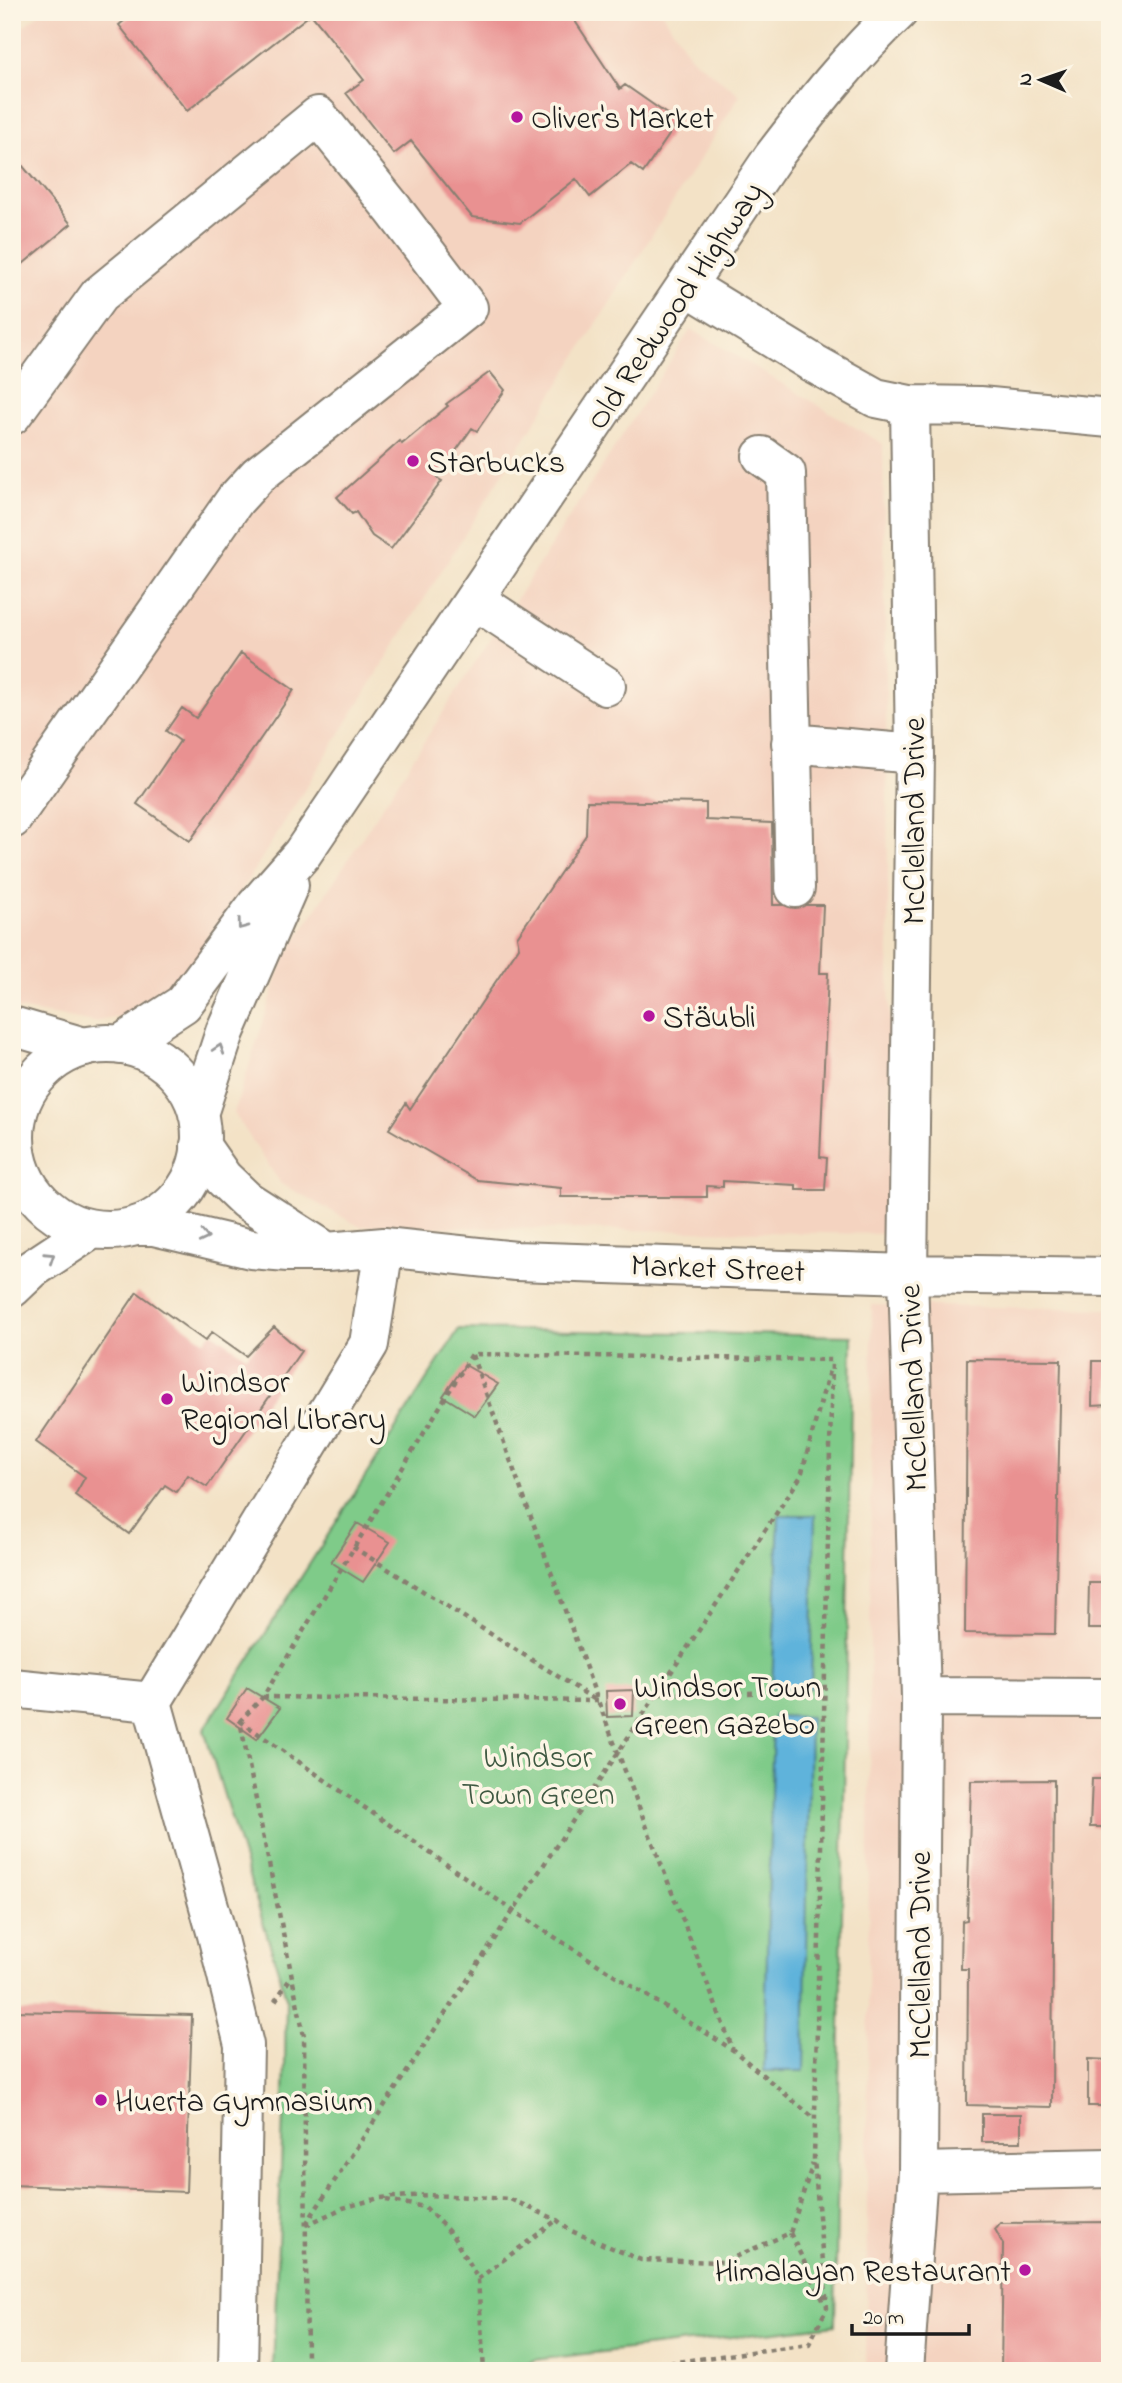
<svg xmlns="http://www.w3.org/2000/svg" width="1122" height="2383" font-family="'Indie Flower',sans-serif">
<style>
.built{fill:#f4d3c0}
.green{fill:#7fcb89;stroke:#4e7452;stroke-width:2}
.water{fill:#5eb3db;stroke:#3d687c;stroke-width:2}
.building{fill:#e99191}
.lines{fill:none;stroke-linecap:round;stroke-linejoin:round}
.minor-casing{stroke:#887f71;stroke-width:42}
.major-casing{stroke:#887f71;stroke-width:42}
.path{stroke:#887f71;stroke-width:4.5;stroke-dasharray:5 5;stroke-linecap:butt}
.minor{stroke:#fff;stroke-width:38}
.major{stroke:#fff;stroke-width:38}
.oneway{stroke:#999}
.poi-dot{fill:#b5179e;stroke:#fcf5e5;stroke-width:2.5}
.labels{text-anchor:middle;stroke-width:7;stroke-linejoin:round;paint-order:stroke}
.poi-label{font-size:32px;fill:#1c1c1c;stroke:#fcf5e5;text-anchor:start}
.street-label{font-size:32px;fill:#1c1c1c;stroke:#fcf5e5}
.park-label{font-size:32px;fill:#3f5942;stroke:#fcf5e5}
</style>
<rect width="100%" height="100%" fill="#fcf5e5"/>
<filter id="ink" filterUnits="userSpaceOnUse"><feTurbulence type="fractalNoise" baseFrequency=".0143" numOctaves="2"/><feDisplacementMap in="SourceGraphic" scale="14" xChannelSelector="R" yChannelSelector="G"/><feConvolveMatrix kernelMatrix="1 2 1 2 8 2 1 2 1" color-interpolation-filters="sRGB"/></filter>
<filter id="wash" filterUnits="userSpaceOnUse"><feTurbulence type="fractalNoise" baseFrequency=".00686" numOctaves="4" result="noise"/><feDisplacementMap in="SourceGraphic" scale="28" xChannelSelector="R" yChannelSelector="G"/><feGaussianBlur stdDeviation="1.57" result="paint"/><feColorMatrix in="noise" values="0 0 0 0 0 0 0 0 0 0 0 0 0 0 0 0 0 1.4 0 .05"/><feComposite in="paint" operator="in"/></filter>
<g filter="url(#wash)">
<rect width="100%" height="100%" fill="#f3e2c6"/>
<path class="built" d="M41,12H662L691,57L740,95L189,974L150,1010L95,1022L12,1008V36Z
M691,329L883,444L892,1234L359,1226L281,1184L234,1113L283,960Z
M872,1305L1110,1309V2371H866Z"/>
<path class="green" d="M459,1329L852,1336L835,2325L534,2360L512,2371H273L285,2066L286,1997L204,1730Z"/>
<path class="water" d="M779,1515H815L811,1688H772Z
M773,1716L810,1717L804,2071H764Z"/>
<g id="blocks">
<path class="building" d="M135,12H569L620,89L625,85L678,122L643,173L631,164L590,197L576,179L520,223L472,217L411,141L394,154L346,93L364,80L311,14L187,111L119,25Z
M12,153L71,224L12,273Z
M490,372L505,390L477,431L472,428L437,478L442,481L391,549L372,536L356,512L352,514L337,497L400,441L402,444L448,406L446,404Z
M241,653L294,690L190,841L137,804L180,741L166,731L182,708L196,718Z
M587,801L706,803V820L772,823L773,905H823L820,973H828L820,1157L827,1158L825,1190H796V1185L723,1181V1187L707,1186V1197H561V1188L477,1180L389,1129L406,1103L410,1109L519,947L517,937L586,835Z
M137,1292L205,1341L212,1332L246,1356L274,1327L301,1351L207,1487L188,1475L176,1492L165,1485L129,1534L75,1495L85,1477L36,1442Z
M967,1359L1061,1360L1055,1634L965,1633Z
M1093,1361H1110V1405L1092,1406Z
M465,1365L498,1384L475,1416L443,1396Z
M357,1523L390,1542L363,1582L331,1562Z
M1089,1583H1110V1629H1088Z
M247,1688L280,1708L257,1739L227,1718Z
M634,1690L633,1716L607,1717L606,1691Z
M1092,1779H1110V1827H1090Z
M1054,1780L1052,2107L967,2105L968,1969H961L962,1921L967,1920L971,1781Z
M12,2011L192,2015L186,2192L12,2185Z
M1088,2059L1110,2060V2106H1088Z
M982,2114H1021V2142H982Z
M1110,2222V2371H1001L1003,2244L995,2229L1000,2223Z"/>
</g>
</g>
<g filter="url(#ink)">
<use href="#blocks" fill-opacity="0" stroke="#887f71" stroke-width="2"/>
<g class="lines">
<defs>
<path id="minor" d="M687,286L813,363L876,398L910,405L980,406L1110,418
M12,415L99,295L318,116L393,209L468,308L258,475L235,500L12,819
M762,456L786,473L795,888
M475,600L606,686
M791,743L915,754
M12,1026L84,1047
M12,1122L15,1127
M200,1145L223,1178L246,1200L327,1252
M137,1226H154L251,1249L288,1252H327L384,1247L516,1261L908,1274L1110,1277
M12,1688L152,1702L369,1344L384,1247
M921,1697L1110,1698
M152,1702L217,1935L244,2045L238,2371
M918,2172L1110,2168
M904,2371L918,2172L921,1697L908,1274L915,754L910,405"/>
<path id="major" d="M15 1137a93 93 0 1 1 186 0a93 93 0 1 1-186 0Z
M120,1045L183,1004L256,906L302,854L773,157C812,106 851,56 898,12
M198,1114L225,1032L289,885
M12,1288L32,1269L91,1230"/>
</defs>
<use href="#minor" class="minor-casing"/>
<use href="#major" class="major-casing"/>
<path class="path" d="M472,1355L598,1701L733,2050
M353,1547L597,1701
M658,1694L824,1692
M263,1697L598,1701
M240,1721L515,1912L733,2050L815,2119
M275,2001L292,1976
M386,2200L425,2207L452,2235L478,2279L484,2371
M306,2224L801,1476L830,1367
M306,2225L343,2208L379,2198L428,2195L510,2199L557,2220L569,2230L641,2260L723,2262L790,2233L813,2163
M790,2233L825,2304
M478,2279L557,2220
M297,2371L307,2362L304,2036L240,1721L263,1697L472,1354L832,1360
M610,2371L809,2344L827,2308L814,2159L832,1360"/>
<use href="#minor" class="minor"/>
<use href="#major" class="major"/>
</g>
<defs><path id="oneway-chevron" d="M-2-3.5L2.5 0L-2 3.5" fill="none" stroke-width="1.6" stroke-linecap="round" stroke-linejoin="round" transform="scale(1.75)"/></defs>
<g class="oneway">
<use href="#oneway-chevron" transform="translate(242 925) rotate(127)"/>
<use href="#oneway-chevron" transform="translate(219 1049) rotate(-72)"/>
<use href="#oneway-chevron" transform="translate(204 1237) rotate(13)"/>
<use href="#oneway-chevron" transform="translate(50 1257) rotate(-33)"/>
</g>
</g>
<g class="poi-dot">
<circle cx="517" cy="117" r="7"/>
<circle cx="413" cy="461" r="7"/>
<circle cx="649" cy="1016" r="7"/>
<circle cx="167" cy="1399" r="7"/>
<circle cx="620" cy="1704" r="7"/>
<circle cx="101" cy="2100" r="7"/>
<circle cx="1025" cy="2270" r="7"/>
</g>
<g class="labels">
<g class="poi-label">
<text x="531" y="128">Oliver's Market</text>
<text x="427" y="472">Starbucks</text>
<text x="663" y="1027">Stäubli</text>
<text x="181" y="1392">Windsor<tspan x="181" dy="37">Regional Library</tspan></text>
<text x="634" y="1697">Windsor Town<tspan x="634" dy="37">Green Gazebo</tspan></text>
<text x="115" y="2111">Huerta Gymnasium</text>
<text x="1011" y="2281" text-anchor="end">Himalayan Restaurant</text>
</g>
<g class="street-label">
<text transform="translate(674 305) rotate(-56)" y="11">Old Redwood Highway</text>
<text transform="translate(913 821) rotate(-90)" y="11">McClelland Drive</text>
<text transform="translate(718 1267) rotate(2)" y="11">Market Street</text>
<text transform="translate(912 1388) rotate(-92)" y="11">McClelland Drive</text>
<text transform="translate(919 1955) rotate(-90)" y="11">McClelland Drive</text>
</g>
<g class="park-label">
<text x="538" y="1767">Windsor<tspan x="538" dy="37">Town Green</tspan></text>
</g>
</g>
<rect width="1122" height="2383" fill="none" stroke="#fcf5e5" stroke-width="42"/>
<g transform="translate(1041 80) rotate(272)" stroke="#fcf5e5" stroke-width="5" paint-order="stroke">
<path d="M0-5L12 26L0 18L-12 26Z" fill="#1c1c1c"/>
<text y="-10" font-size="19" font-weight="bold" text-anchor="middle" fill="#1c1c1c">N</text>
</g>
<path d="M852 2324v10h117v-10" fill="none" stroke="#1c1c1c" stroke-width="3.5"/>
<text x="863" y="2324" font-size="21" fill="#1c1c1c" stroke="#fcf5e5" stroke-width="5" paint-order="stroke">20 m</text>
</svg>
